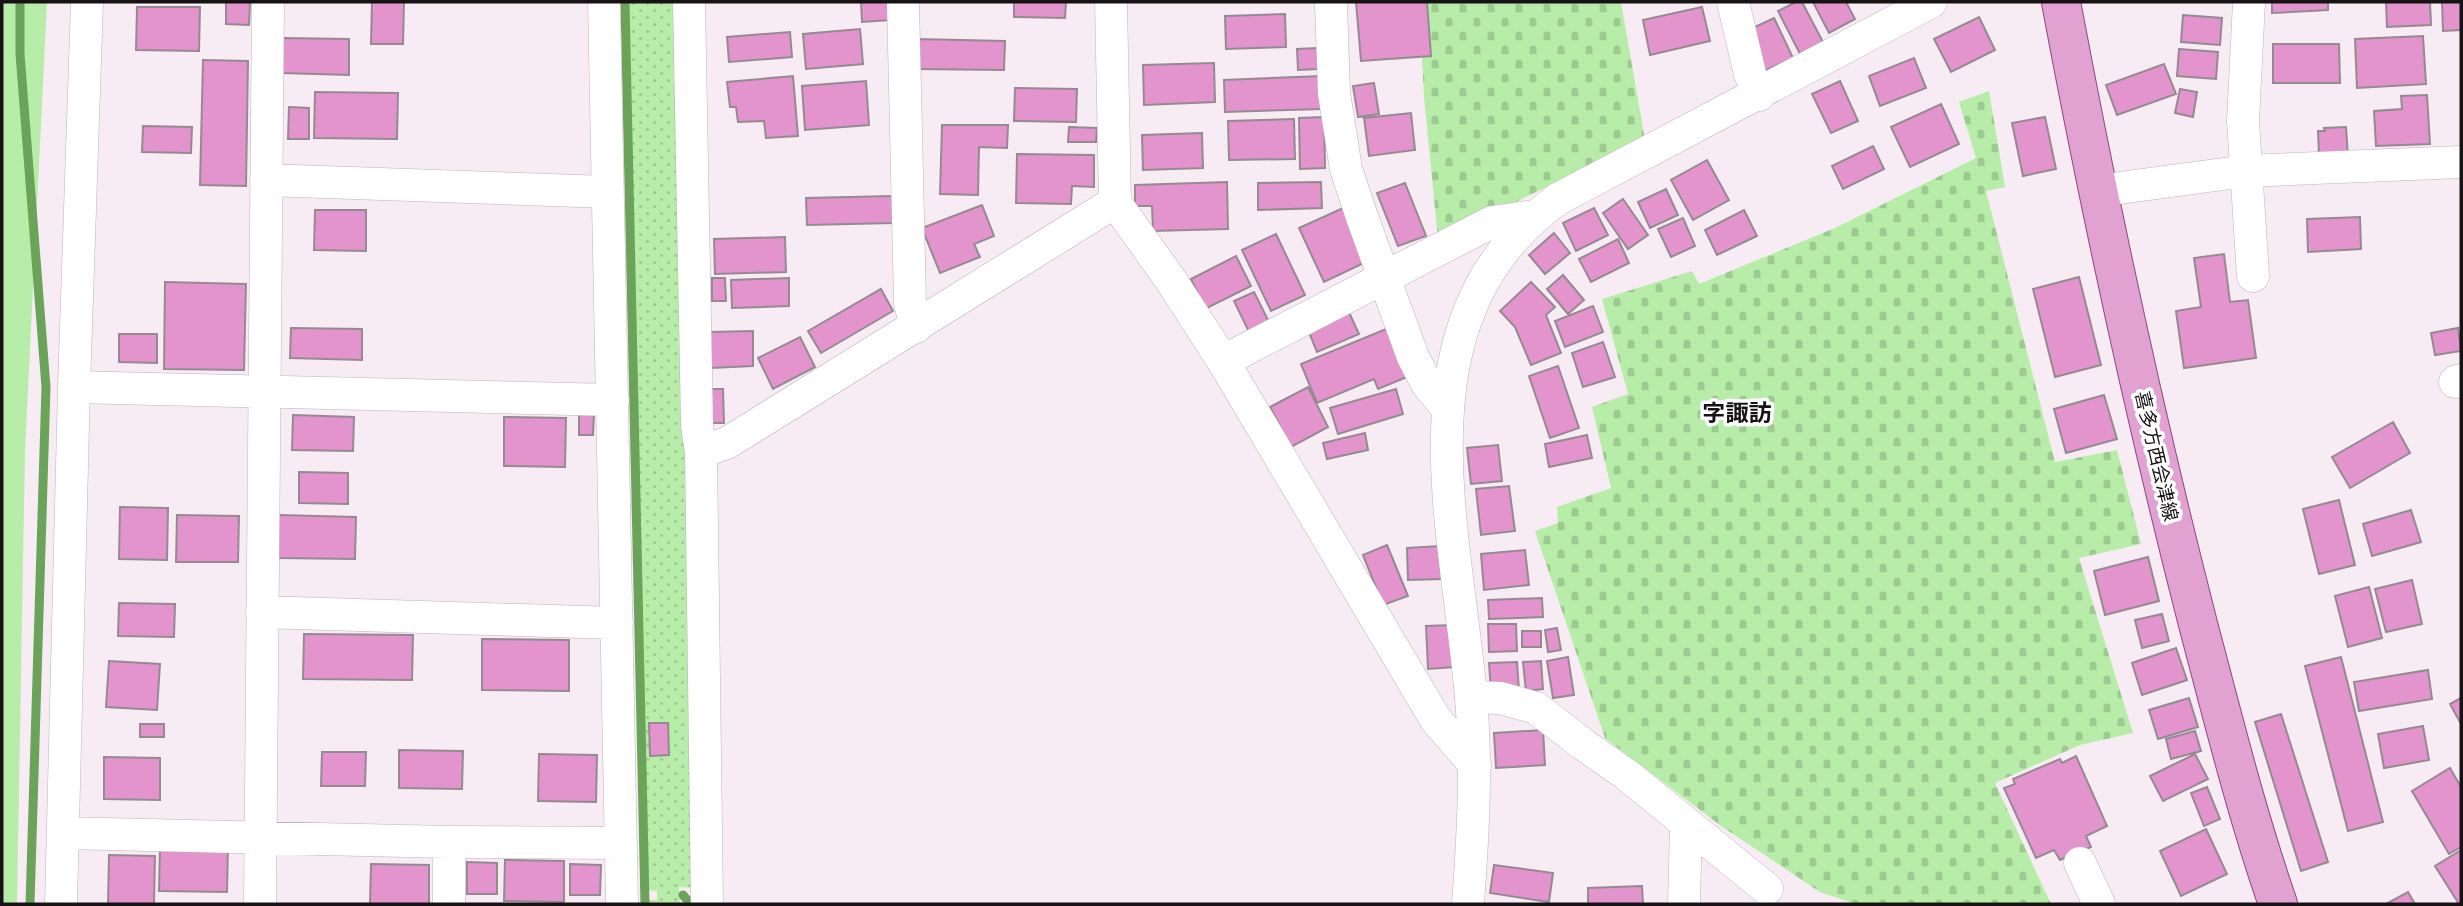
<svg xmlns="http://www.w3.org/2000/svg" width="2463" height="906" font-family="'Space Grotesk','Noto Sans JP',sans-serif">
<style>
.cemetery{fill:url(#cemetery-stones)}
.park{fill:url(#park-dots)}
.garden{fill:#b7eda8}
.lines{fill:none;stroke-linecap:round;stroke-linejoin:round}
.stream{stroke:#6ba35a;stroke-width:9}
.building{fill:#e394cd;stroke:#958a91;stroke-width:2}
.minor-casing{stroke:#bdb2b9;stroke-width:33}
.major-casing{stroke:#8d487c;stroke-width:40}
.minor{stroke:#fff;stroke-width:32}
.major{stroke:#e1a2d1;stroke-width:38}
.labels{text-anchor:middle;stroke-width:7;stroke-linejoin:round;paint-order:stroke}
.street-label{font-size:19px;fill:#171315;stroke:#fefefe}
.quarter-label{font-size:23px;font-weight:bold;fill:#171315;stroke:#fefefe}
</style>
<defs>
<pattern id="cemetery-stones" width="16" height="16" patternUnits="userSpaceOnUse" patternTransform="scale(1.75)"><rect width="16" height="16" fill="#b7eda8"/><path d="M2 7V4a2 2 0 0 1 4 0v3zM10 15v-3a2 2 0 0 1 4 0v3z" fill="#9dca90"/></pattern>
<pattern id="park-dots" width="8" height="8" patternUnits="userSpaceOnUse" patternTransform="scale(1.75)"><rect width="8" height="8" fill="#b7eda8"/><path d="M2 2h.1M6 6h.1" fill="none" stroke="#9dca90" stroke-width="1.8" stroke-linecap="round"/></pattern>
</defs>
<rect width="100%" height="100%" fill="#f8ecf4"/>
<path class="cemetery" d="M1419,2H1621L1645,140L1438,239L1424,97Z
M1989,91L2005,187L1986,191L2055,462L2117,450L2141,544L2079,558L2133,733L2080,745L1995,783L2051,904H1855L1820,892L1721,826L1605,738L1535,531L1558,523L1557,507L1611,488L1592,407L1628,394L1602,299L1692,271L1699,284L1835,228L1976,158L1959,102Z"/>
<path class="park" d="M628,2H676L688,453L694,888L679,887L680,904H648V900H657V891L648,890Z"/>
<path class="garden" d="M2,2H47L25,451L17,904H2Z"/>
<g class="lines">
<path class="stream" d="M20,2V54L46,387L30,904
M625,2L645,904
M683,895L688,901V904"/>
</g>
<path class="building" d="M226,2H250L249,25L226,24Z
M372,2H404L403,44H371Z
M861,2H889L890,20L862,22Z
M1014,2H1066L1065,18L1014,17Z
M1356,2H1427L1431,56L1361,61Z
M1796,2H1802L1823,42L1800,54L1778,11Z
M1813,2H1846L1855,19L1829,33Z
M2272,2H2328V10L2272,13Z
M2386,2H2430L2431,25L2387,27Z
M2442,2H2461V30L2443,31Z
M137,7H200L199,51L136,50Z
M1702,7L1710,41L1650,55L1643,20Z
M1285,14L1286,47L1226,49L1225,16Z
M2183,15L2222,18L2220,45L2181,42Z
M1979,17L1995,50L1951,72L1934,39Z
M1774,18L1793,58L1762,72L1744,32Z
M860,29L863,64L806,69L803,34Z
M790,32L792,57L729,62L727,37Z
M2423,36L2426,84L2357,88L2355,39Z
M282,38L349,39V75L281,73Z
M916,39L1005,41L1004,70L915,69Z
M2273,44H2339L2340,83H2273Z
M1317,48L1318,69L1298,70L1297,49Z
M2179,49L2218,52L2216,79L2177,76Z
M1914,58L1926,88L1880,106L1869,76Z
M203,60L248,61L246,186L200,185Z
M1214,63L1215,102L1144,105L1143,65Z
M2164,64L2176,94L2117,115L2106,85Z
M793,76L798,136L766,138L764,121L738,122L736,107H730L727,82Z
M1321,76L1322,109L1225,112L1224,80Z
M866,81L869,125L805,130L802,86Z
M1840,81L1858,121L1831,133L1812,94Z
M1374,83L1379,114L1358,117L1353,86Z
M1015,88L1077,89L1076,122L1014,121Z
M2180,89L2197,92L2193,117L2175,113Z
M315,92L398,93L397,139L314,138Z
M2427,95L2430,144L2376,146L2374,111L2402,109L2401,96Z
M1941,104L1959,144L1910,167L1891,127Z
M289,107L309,108V139H288Z
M1411,113L1415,150L1369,156L1364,118Z
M1324,117L1325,168L1300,169L1299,118Z
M2045,117L2056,169L2023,176L2012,123Z
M1294,119L1295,159L1229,160L1228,121Z
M942,125H1008L1007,148L979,147L978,195L940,194Z
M143,126L192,127L191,153L142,152Z
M1069,127L1097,128L1096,142H1068Z
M2346,127L2348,157L2319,155L2318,131H2325L2324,128Z
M1202,133L1203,168L1143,170L1142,135Z
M1873,146L1884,169L1843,189L1832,166Z
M1017,154L1094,155V187L1072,186L1071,204L1016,203Z
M1707,160L1729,200L1693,220L1671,180Z
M1227,182L1228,229L1153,231L1152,206H1135V185Z
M1321,182L1322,208L1258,210V183Z
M1405,183L1426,236L1398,246L1377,193Z
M1666,189L1678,215L1650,228L1638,202Z
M893,196V223L807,225L806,198Z
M1623,199L1648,235L1628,249L1603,213Z
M982,205L994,236L974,244L980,257L940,273L922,228Z
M1343,208L1368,261L1324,282L1299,228Z
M1594,208L1608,235L1576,251L1563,223Z
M315,210H366V251L314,250Z
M1744,210L1757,236L1717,255L1705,230Z
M2360,217L2361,249L2308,252L2307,219Z
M1683,218L1695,246L1671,257L1658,229Z
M1554,233L1570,253L1545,274L1529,255Z
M1276,234L1305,295L1271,311L1242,250Z
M785,237L786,272L715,274L714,239Z
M1618,239L1629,263L1591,282L1579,259Z
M2224,254L2230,302L2248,300L2256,358L2184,368L2176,311L2201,307L2194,258Z
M1236,256L1251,286L1205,309L1191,279Z
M1563,275L1584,300L1568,314L1547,289Z
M2079,277L2101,365L2055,377L2033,289Z
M712,278H725L726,301H712Z
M789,278V306L732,308L731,280Z
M165,282L246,284L244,370L164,369Z
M1531,282L1555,307L1546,315L1561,353L1531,365L1515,327L1500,311Z
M881,289L893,311L821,353L808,331Z
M1254,292L1270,324L1250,334L1234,301Z
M1593,306L1603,332L1565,347L1555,321Z
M1347,308L1359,334L1317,352L1306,325Z
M291,328L362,329V360L290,358Z
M2458,328L2461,351L2435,355L2431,333Z
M1386,329L1407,377L1378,389L1374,379L1317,403L1301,364Z
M753,331V366L711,368L710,332Z
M119,334H157V363L119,362Z
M800,337L815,367L773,389L758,358Z
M1603,342L1615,377L1583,387L1572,353Z
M1558,366L1579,428L1550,438L1529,376Z
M1308,387L1328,427L1291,447L1270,407Z
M710,389H723L724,423H711Z
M1396,389L1403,414L1338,434L1330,408Z
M2104,395L2117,439L2066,453L2054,409Z
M579,413H594L593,435H579Z
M293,415L354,417L353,451L292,450Z
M504,417L566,418L565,467L504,466Z
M2393,422L2410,453L2350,488L2332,457Z
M1365,433L1368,450L1327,459L1323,443Z
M1587,435L1592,458L1549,467L1545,444Z
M1498,445L1502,481L1471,484L1467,448Z
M299,472L348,473V504L299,503Z
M1509,486L1515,531L1481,535L1476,489Z
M2339,500L2355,565L2319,574L2303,509Z
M120,507L168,508L167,560L119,559Z
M2411,510L2421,542L2372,556L2363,524Z
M177,515L239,516L238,562H176Z
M279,515L356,517L355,559L278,558Z
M1387,545L1408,596L1383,605L1363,555Z
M1440,546L1442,579L1408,580L1407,548Z
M1525,550L1529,585L1484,590L1481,554Z
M2148,557L2159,601L2105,615L2094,571Z
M2412,580L2422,624L2386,632L2375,589Z
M2369,587L2382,638L2348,647L2335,596Z
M1542,598L1543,617L1489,619L1488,600Z
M119,603L175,604L174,637L118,636Z
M2162,614L2169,641L2142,648L2135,620Z
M1488,624H1516L1517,651L1489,652Z
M1452,625L1454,667L1428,669L1426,626Z
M1557,628L1561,650L1548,652L1545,630Z
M1522,631H1541V647H1522Z
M304,634L413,635L412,680L303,679Z
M482,639L569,640V691L482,690Z
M2176,648L2187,680L2142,695L2132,663Z
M1568,657L1574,695L1553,698L1547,661Z
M2341,657L2383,822L2348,831L2305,666Z
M109,661L160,664L157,710L106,707Z
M1541,661L1543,689L1526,691L1523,662Z
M1517,662L1519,690L1491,692L1489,663Z
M2428,670L2432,699L2359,711L2354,682Z
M2189,698L2198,727L2158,739L2149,710Z
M2461,698V724L2450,704Z
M2281,714L2328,862L2301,871L2255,722Z
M649,723H668L669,755L650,756Z
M140,724H164V737H140Z
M2423,726L2429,760L2384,768L2378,734Z
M1543,730L1545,765L1496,768L1494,733Z
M2195,731L2201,751L2171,759L2166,739Z
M399,750L463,751L462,789L399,788Z
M322,752H366L365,786H321Z
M539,754L597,755L596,802L538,801Z
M2195,754L2208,779L2163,801L2150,776Z
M2076,756L2107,826L2086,836L2091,847L2060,860L2054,850L2036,858L2004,788L2015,784L2013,779L2060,759L2062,763Z
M104,757L160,758V800L104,799Z
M2450,768L2461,787V847L2449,854L2412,791Z
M2207,787L2220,819L2204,826L2191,793Z
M2206,829L2227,874L2181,896L2160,851Z
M160,845L228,846L227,892L159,891Z
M2461,850V904H2459L2435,866Z
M109,855L155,856L154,904H108Z
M505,860L564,861V902L504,901Z
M467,862L497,863V894H467Z
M371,864L429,865V904H370Z
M570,864L601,865L600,895H570Z
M1494,865L1553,873L1549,902L1490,893Z
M1642,886L1643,904H1588V888Z
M2408,892L2415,904H2386Z"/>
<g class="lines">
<defs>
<path id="minor" d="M604,2L622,904
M689,2L697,426L701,452L707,904
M903,2L910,303L916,327
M1111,2L1115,202L1170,279L1223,361L1436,720L1475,765
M1331,2L1334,93L1346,169L1362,217L1413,357L1427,384L1447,408
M1733,2L1750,74L1759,95
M2249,2L2243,121L2253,276
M266,180L607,192
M2097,191L2246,171L2461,162
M1223,361L1492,222L1534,216
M2455,382L2461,380
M74,387L613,400
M701,452L727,443L1115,202
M262,612L617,623
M1471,697L1500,698L1536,708L1584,745L1627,775L1767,889
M63,833L449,842L621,843
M2080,863L2099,904
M61,904L74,387L87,2
M260,904L268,2
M449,904V842
M1468,904C1473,835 1477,767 1471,698C1457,527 1392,319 1558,199L1931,2
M1684,904L1686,823"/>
<path id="major" d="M2061,2C2100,210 2145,418 2198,624C2223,718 2246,812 2278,904"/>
</defs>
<use href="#minor" class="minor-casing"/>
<use href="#major" class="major-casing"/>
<use href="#minor" class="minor"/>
<use href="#major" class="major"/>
</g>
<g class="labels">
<g class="street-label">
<text transform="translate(2157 456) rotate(77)" y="7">喜多方西会津線</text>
</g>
<g class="quarter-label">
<text x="1737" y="421">字諏訪</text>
</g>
</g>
<rect width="2463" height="906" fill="none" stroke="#171315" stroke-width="7"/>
</svg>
